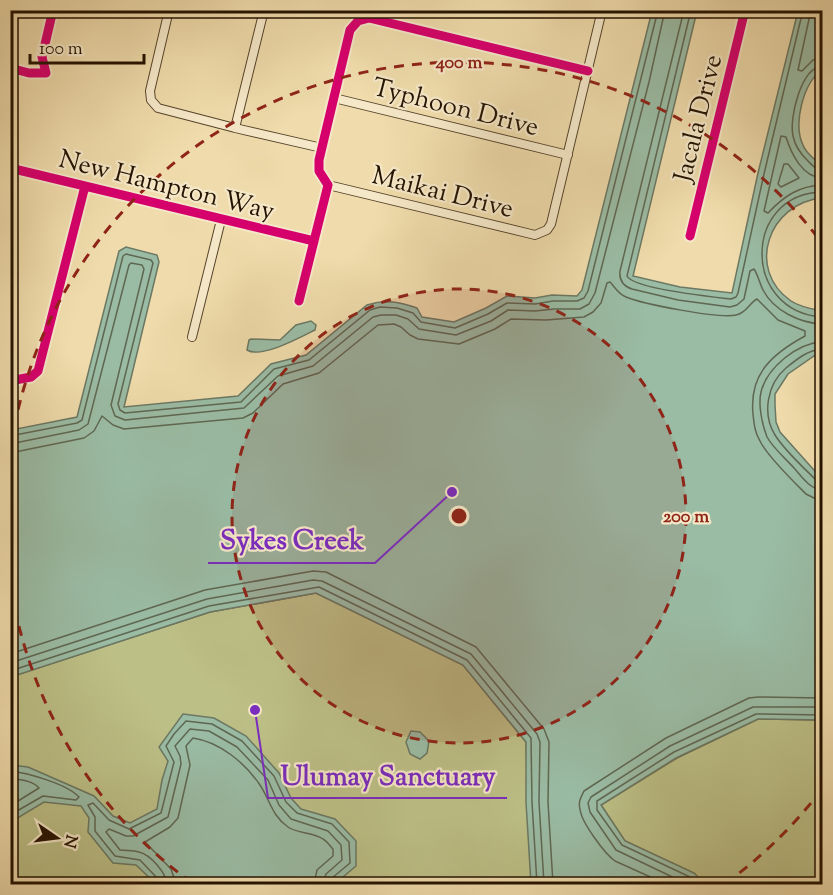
<svg xmlns="http://www.w3.org/2000/svg" width="833" height="895" font-family="'Sorts Mill Goudy',serif">
<style>
.green{fill:#bcbf86;stroke:#706843;stroke-width:1.5}
.water{fill:#9abca5;stroke:#6b7863;stroke-width:1.5}
.lines{fill:none;stroke-linecap:round;stroke-linejoin:round}
.shore{stroke:#5f6752;stroke-width:1.5}
.minor-casing{stroke:#57442b;stroke-width:10}
.minor{stroke:#f5e8c8;stroke-width:8}
.cycleway-casing{stroke:#f5e8c8;stroke-width:13}
.cycleway{stroke:#d6006c;stroke-width:9}
.ring{fill:none;stroke:#8f2418;stroke-width:3;stroke-dasharray:10 8}
.labels{text-anchor:middle;stroke-width:4.5;stroke-linejoin:round;paint-order:stroke}
.street-label{font-size:26px;fill:#241200;stroke:#f5e8c8}
.centre{fill:#8f2418;stroke:#f5e8c8;stroke-width:3}
.ring-label{font-size:18px;text-anchor:middle;font-weight:bold;fill:#8f2418;stroke:#f5e8c8;stroke-width:4.5;stroke-linejoin:round;paint-order:stroke}
.leader{fill:none;stroke:#7b2cbf;stroke-width:2}
.callout-dot{fill:#7b2cbf;stroke:#f5e8c8;stroke-width:2}
.callout-label{font-size:27px;text-anchor:middle;font-weight:bold;fill:#7b2cbf;stroke:#f5e8c8;stroke-width:4.5;stroke-linejoin:round;paint-order:stroke}
</style>
<rect width="100%" height="100%" fill="#efdbab"/>
<filter id="stains"><feTurbulence type="fractalNoise" baseFrequency=".00333" numOctaves="4"/><feColorMatrix values="0 0 0 0 .2 0 0 0 0 .09 0 0 0 0 .02 0 0 0 .5 -.17"/></filter>
<radialGradient id="worn" r=".72"><stop offset=".6" stop-color="#630" stop-opacity="0"/><stop offset="1" stop-color="#630" stop-opacity=".3"/></radialGradient>
<path class="green" d="M316,593L463,665L526,742L532,884H11L10,677L210,612Z
M758,719L822,720V884H705L694,873L625,841L601,805L677,758Z"/>
<path class="water" d="M652,11H697L633,276L680,287L732,293L758,173L798,11H822V70C803,83 793,124 803,145C806,154 816,160 822,166V198C769,203 745,269 791,301C800,307 812,309 822,311V355L814,356L788,374L775,394V405L776,422L780,432L822,479V720L758,719L676,758L601,805L625,841L694,873L705,884H531L526,802V742L463,665L316,593L210,612L11,677V430L77,417L119,251L126,247L157,255L159,262L124,407L238,396L271,364L306,355L367,305C386,299 400,302 417,308L422,317L454,322L486,308L507,296L535,298L552,295L577,296L582,290Z
M311,321L316,325L315,330C301,337 261,359 247,350L249,340L251,339L280,340L296,325Z
M183,714L214,718L246,736L279,773L291,798L301,809L335,819L356,841V866L337,882L329,884H156L136,865L113,863L88,832L89,818L81,806L44,802L11,822V765L28,767L94,796L113,816L130,823L157,809L162,780L168,761L159,747Z
M411,731L420,732L429,741L427,753L420,759L410,754L406,742Z"/>
<g class="lines">
<path class="shore" d="M684,10L620,271C619,280 623,286 632,289L678,300L730,307L737,305L744,299L750,271L754,269C758,275 760,284 763,290C774,311 800,323 822,324
M691,10L627,276C633,289 714,297 731,299L736,297L738,293L764,174L803,10
M811,10L798,70L802,71L813,60L822,58
M822,66C801,68 789,118 793,136C795,146 800,153 807,160C812,165 816,170 822,170
M784,164H788L799,178L781,187L778,184Z
M822,178C802,177 791,153 786,137L781,136L764,211L768,213C784,196 799,186 822,185
M822,192C743,194 741,311 822,317
M822,342C798,343 767,367 761,392C758,405 762,424 767,437C773,448 786,459 794,468C802,477 810,489 822,490
M822,349C808,350 797,359 786,368C767,384 762,414 775,435C785,451 803,467 816,480L822,482
M10,436L77,423L82,420L123,256L126,254L151,260L153,263L118,404L120,410L125,413L241,402L274,369L309,360L370,310L380,307L397,308L413,313L421,322L455,328L488,314L507,303L535,304L553,301H577L584,298L588,291L658,10
M10,444L79,430L88,424L129,265L131,263L142,265L144,269L111,405L115,416L125,420L244,408L278,376L313,366L373,317L381,315H396L408,319L419,329L456,335L491,321L508,310L535,311L554,309H580L589,304L595,293L649,82L665,10
M10,453L84,438L94,431L102,416L113,425L124,429L243,418L253,413L283,384L319,373L378,325L394,324L401,327L410,335L418,339L459,344L495,329L511,319L546,320L584,317L593,312L601,303L607,283L610,282C615,287 618,294 626,297C643,304 719,319 736,315C747,313 749,303 757,299L778,320L805,331V336C772,354 749,374 753,414C754,424 755,433 760,441C767,456 794,482 806,494L814,498L822,499
M10,654L205,590L313,571L326,572L476,647L544,729L549,742L548,802L553,884
M10,663L207,599L313,580L322,581L471,654L537,734L540,742L539,802L544,884
M10,671L209,606L319,587L467,660L531,738L532,802L537,884
M10,771C28,773 67,784 79,797L76,800L43,796L10,815
M10,778C20,780 32,780 39,788L10,806
M160,884L158,879L140,860L115,856L95,831V817L88,805L93,803L109,820L129,829L161,813L174,762L166,746L174,734L186,721L212,724L242,741L274,776L286,802L297,813L332,824L349,842L350,863L332,878L330,884
M167,884C166,873 151,855 139,852C133,850 126,851 120,850L106,832L109,829L126,836H133L168,817L181,764L180,756L175,746L190,729L209,731L237,747L268,780L279,805L291,819L328,831L341,845L342,860L326,874L323,884
M176,884L171,869L145,842L170,827L178,818L190,765L186,746L193,738C220,742 245,763 260,785C270,800 272,816 288,827C298,834 313,832 323,839C327,841 330,846 333,849V856L317,870L314,884
M666,884L615,861C605,854 581,822 580,809C578,802 581,797 584,791L666,738L749,698L758,697L822,698
M687,884L616,850L590,812L588,803L591,797L670,746L753,707H822
M697,884L690,877L622,845L597,810V801L674,752L756,714L822,715"/>
<defs>
<path id="minor" d="M169,10L150,91L151,100L158,108L235,128L322,148
M10,68L29,73H46L42,57L53,10
M334,98L568,155
M235,128L264,10
M10,168L314,241
M328,185L535,235L547,230L551,224L602,10
M690,236L745,10
M299,301L328,185L319,171V160L350,30L358,21L369,18L588,71
M192,337L221,220
M10,381L31,377L38,371L85,186"/>
</defs>
<use href="#minor" class="minor-casing"/>
<use href="#minor" class="minor"/>
<defs>
<path id="cycleway" d="M10,68L29,73H46L42,57L53,10
M10,168L314,241
M690,236L745,10
M299,301L328,185L319,171V160L350,30L358,21L369,18L588,71
M10,381L31,377L38,371L85,186"/>
</defs>
<use href="#cycleway" class="cycleway-casing"/>
<use href="#cycleway" class="cycleway"/>
</g>
<circle cx="459" cy="516" r="227" fill="#8f2418" fill-opacity=".12"/>
<g class="ring">
<circle cx="459" cy="516" r="227"/>
<path d="M822 789A454 454 0 0 1 726 883M192 883A454 454 0 0 1 11 587M11 445A454 454 0 0 1 822 243"/>
</g>
<g class="labels">
<g class="street-label">
<text transform="translate(456 106) rotate(14)" y="9">Typhoon Drive</text>
<text transform="translate(697 118) rotate(-76)" y="9">Jacala Drive</text>
<text transform="translate(167 184) rotate(14)" y="9">New Hampton Way</text>
<text transform="translate(443 191) rotate(14)" y="9">Maikai Drive</text>
</g>
</g>
<circle cx="459" cy="516" r="9" class="centre"/>
<g class="ring-label">
<text x="459" y="68">400 m</text>
<text x="686" y="522">200 m</text>
</g>
<path class="leader" d="M452 492L375 563H208M255 710L268 798H507"/>
<g class="callout-dot">
<circle cx="452" cy="492" r="6"/>
<circle cx="255" cy="710" r="6"/>
</g>
<g class="callout-label">
<text x="292" y="549">Sykes Creek</text>
<text x="388" y="785">Ulumay Sanctuary</text>
</g>
<rect width="833" height="895" fill="none" stroke="#efdbab" stroke-width="36"/>
<rect x="12" y="12" width="809" height="871" fill="none" stroke="#241200" stroke-width="3"/>
<rect x="18" y="18" width="797" height="859" fill="none" stroke="#241200" stroke-width="1.5"/>
<g transform="translate(57 838) rotate(104)" stroke="#f5e8c8" stroke-width="4.5" paint-order="stroke">
<path d="M0-4.5L10 22L0 15L-10 22Z" fill="#241200"/>
<text y="-9" font-size="16" font-weight="bold" text-anchor="middle" fill="#241200">N</text>
</g>
<path d="M30 54v9h114v-9" fill="none" stroke="#241200" stroke-width="3"/>
<text x="39" y="54" font-size="18" fill="#241200" stroke="#f5e8c8" stroke-width="4.5" paint-order="stroke">100 m</text>
<rect width="100%" height="100%" filter="url(#stains)"/>
<rect width="100%" height="100%" fill="url(#worn)"/>
</svg>
